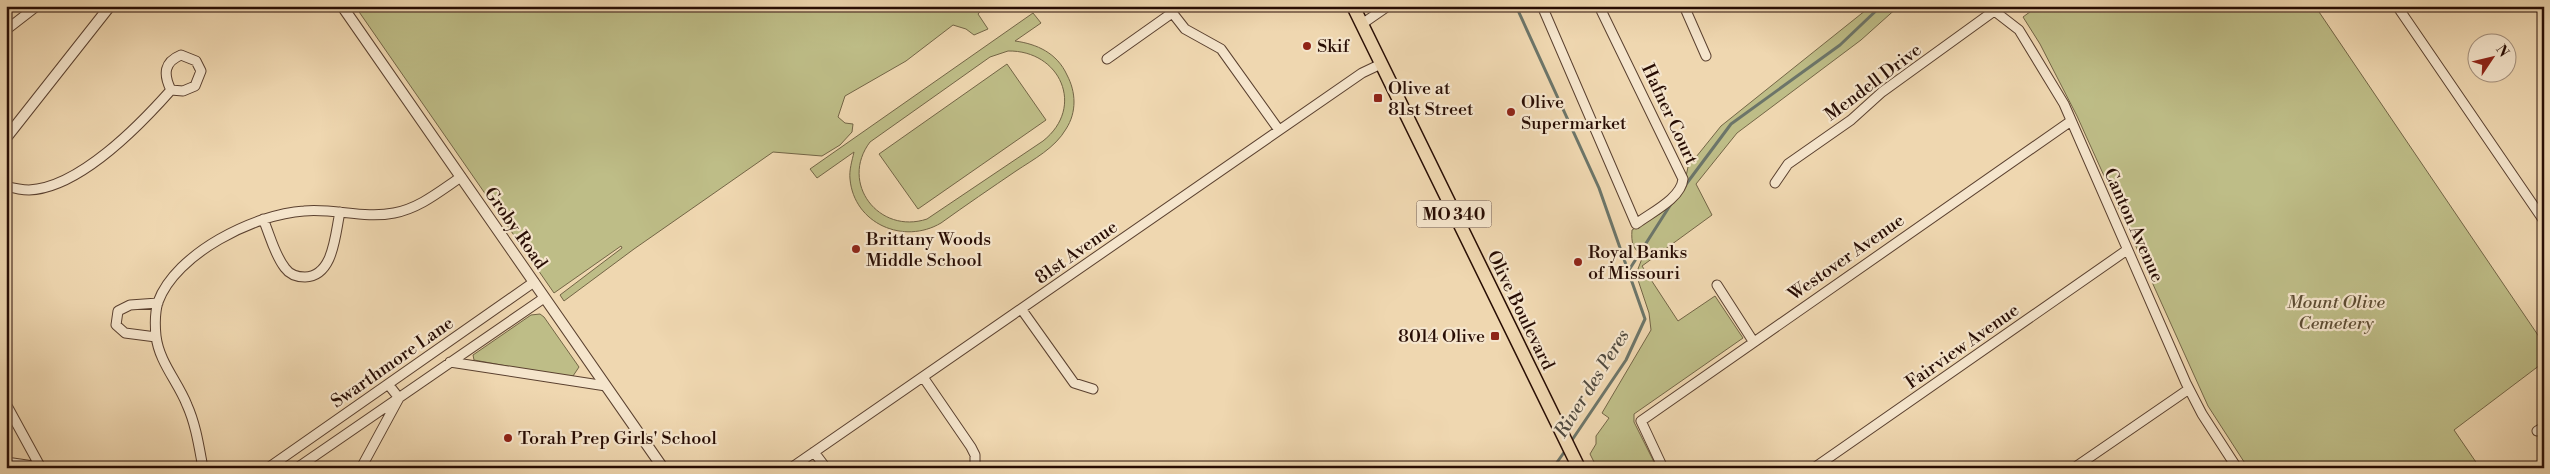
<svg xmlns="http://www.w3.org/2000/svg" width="2550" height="474" font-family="'Libre Bodoni',serif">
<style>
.green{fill:#bebd87;stroke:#736546;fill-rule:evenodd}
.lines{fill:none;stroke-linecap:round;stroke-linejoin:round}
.stream{stroke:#6c7569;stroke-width:3}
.minor-casing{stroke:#5a402f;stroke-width:11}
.tertiary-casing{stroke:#5a402f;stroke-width:12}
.primary-casing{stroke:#280d04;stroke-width:15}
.minor{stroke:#f5e5cc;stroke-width:9}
.tertiary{stroke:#f5e5cc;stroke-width:10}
.primary{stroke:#efd7b0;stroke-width:12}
.poi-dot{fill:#8f2418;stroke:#f5e5cc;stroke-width:2}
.labels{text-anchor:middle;stroke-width:4.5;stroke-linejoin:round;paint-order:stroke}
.shield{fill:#f5e5cc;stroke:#664e40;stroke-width:1}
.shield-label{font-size:16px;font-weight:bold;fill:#280d04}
.poi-label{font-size:18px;fill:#280d04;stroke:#f5e5cc;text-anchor:start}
.street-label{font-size:18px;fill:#280d04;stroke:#f5e5cc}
.park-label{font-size:18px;font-style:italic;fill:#5c4b32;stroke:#f5e5cc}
.water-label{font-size:19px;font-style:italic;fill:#504a3f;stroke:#f5e5cc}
</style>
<rect width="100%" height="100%" fill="#efd7b0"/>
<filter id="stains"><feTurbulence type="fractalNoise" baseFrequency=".004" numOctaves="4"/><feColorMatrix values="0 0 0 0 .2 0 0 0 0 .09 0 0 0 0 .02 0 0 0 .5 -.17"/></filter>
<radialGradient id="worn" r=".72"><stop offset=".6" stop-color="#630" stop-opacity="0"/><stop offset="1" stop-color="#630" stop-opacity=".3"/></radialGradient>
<path class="green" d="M355,6H985L978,14L988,29L974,35L966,29L953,25L906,61L845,96L838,117L845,123L853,124L852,132L840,145L822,156L773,152L634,249L564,301L560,295L622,248L621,246L554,293Z
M1871,6H1899L1861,40L1737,133L1696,184L1712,215L1642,266L1678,321L1715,296L1743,338L1634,414V422L1657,468H1597L1590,454L1596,444V436L1609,418L1602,413L1651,330L1649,313L1636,274L1643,256C1633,249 1631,243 1632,230L1661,213L1685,181L1688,167L1721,126Z
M2038,6H2315L2544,344V362L2454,430L2480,468H2248L2208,406L2077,116L2040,44L2023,17Z
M1033,13L1041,23L1015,41C1037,44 1057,53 1067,75C1076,92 1077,112 1066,129C1055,148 1034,159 1016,171C991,188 966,205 941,223C904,245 854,224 850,179C849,170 852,161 854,152L817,178L810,169ZM1008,51C1060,50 1086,107 1043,141L927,219C879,235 839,183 870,142L990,57Z
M1007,64L1046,120L918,209L879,154Z
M540,314L544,317L579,367L573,376L567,377L474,360L473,355L531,315Z"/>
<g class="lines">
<path class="stream" d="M1516,6L1599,188L1645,319L1626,360L1570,443
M1684,187L1731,124L1840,45L1881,6
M1629,270L1671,204
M1553,468L1565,451"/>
<defs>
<path id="minor" d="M1167,6L1185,29L1221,49L1279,130
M1542,6L1636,224C1650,213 1681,199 1683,179L1599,6
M1684,6L1706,56
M1988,6L2019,30L2064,104L2186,383L2202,414L2237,468
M2397,6L2544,221
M1362,24L1388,6
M6,30L37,6
M181,55L196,61L201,71L195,86L183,91L171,90C163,74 164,62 181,55Z
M1107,59L1172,13
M1775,183L1788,164L1851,120L1882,92L1994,11
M6,186C13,188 21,190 29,190C79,188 140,125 171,90
M263,219C270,235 274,254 285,268C290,275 297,277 305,277C334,276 335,234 340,212
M1717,285L1753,341
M1022,310L1074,383L1093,389
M156,337L125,333L116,325L118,311L130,305L158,303
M450,362L606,386
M923,377L971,447L975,455V468
M6,404L41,468
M2537,431L2544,427
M814,452L826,468
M6,462L47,468
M203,468C199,447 196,425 187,405C178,382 159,362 156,336C155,326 155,312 158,302C176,253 255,214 304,211C334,208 364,219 394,213C420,208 440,191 461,177
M268,468L534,282
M297,468L544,298
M361,468L399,398L388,384
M791,468L1362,73L1381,64
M1663,468L1641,421L2071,121
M1814,468L2127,250
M2074,468L2189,389"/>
<path id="tertiary" d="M342,6L663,468
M6,138L110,6"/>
<path id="primary" d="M1353,6L1579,468"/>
</defs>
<use href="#minor" class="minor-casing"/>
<use href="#tertiary" class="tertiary-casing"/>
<use href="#primary" class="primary-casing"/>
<use href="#minor" class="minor"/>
<use href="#tertiary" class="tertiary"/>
<use href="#primary" class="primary"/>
</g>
<g class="poi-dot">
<circle cx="1307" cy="46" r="5"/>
<rect x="1373" y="93" width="10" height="10" rx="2.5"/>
<circle cx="1511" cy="112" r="5"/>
<circle cx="856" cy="249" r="5"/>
<circle cx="1578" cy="262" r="5"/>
<rect x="1490" y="331" width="10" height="10" rx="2.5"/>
<circle cx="508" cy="438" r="5"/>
</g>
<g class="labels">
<rect class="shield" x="1416.5" y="200.5" width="75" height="27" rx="4"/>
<g class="shield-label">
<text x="1454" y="220">MO 340</text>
</g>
<g class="poi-label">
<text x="1317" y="52">Skif</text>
<text x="1388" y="94">Olive at<tspan x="1388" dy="21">81st Street</tspan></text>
<text x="1521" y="108">Olive<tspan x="1521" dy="21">Supermarket</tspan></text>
<text x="866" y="245">Brittany Woods<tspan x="866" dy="21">Middle School</tspan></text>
<text x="1588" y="258">Royal Banks<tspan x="1588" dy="21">of Missouri</tspan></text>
<text x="1485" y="342" text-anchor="end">8014 Olive</text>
<text x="518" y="444">Torah Prep Girls' School</text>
</g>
<g class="street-label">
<text transform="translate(1873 82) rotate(-37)" y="6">Mendell Drive</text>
<text transform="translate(1670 114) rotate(65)" y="6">Hafner Court</text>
<text transform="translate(2134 225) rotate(66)" y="6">Canton Avenue</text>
<text transform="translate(516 228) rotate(55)" y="6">Groby Road</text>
<text transform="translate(1076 252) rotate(-35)" y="6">81st Avenue</text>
<text transform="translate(1846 257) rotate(-35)" y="6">Westover Avenue</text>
<text transform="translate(1521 310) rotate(64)" y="6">Olive Boulevard</text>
<text transform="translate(1962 346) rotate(-35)" y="6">Fairview Avenue</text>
<text transform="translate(392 362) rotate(-35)" y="6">Swarthmore Lane</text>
</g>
<g class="park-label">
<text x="2336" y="308">Mount Olive<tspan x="2336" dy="21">Cemetery</tspan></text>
</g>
<g class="water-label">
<text transform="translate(1591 383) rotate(-58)" y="7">River des Peres</text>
</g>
</g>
<rect width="2550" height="474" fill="none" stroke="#efd7b0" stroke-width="25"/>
<rect x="8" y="8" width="2535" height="459" fill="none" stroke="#280d04" stroke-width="2.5"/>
<rect x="12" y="12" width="2525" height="449" fill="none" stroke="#280d04"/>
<g transform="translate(2492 58) rotate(55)"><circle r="24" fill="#f5e5cc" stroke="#a38f7c"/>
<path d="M0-4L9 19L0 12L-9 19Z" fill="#8f2418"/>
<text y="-8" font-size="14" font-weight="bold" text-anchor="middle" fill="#280d04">N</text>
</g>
<rect width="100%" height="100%" filter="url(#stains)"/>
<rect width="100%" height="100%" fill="url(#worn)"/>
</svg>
